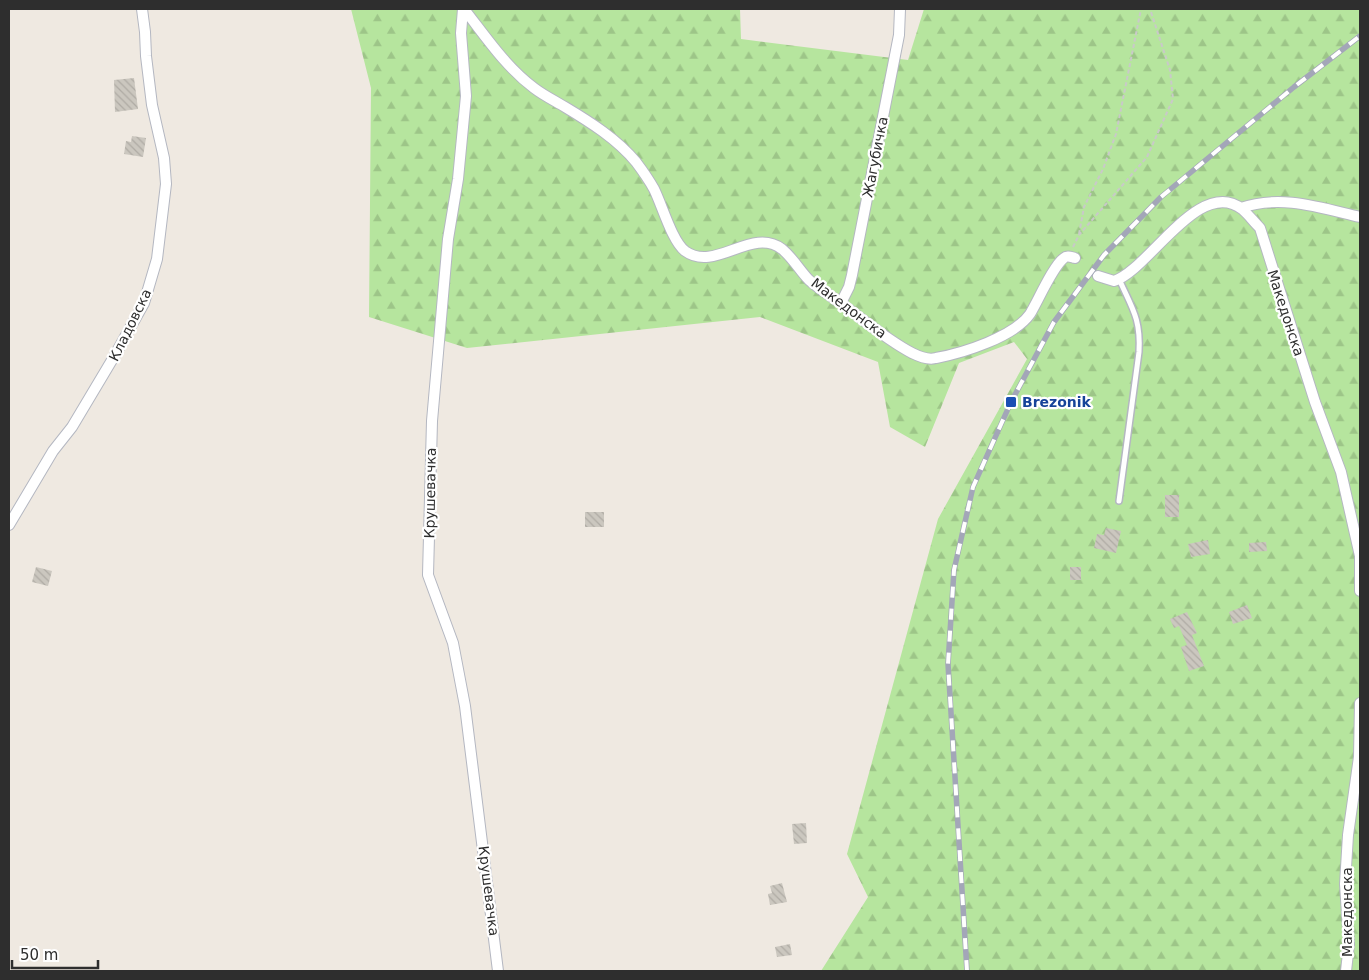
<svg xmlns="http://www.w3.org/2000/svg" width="1369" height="980" font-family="'DejaVu Sans',sans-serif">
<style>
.forest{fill:url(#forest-firs)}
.building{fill:url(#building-back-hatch)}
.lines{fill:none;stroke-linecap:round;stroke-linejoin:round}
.lane-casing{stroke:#b4b7c1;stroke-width:8}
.street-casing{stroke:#b4b7c1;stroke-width:12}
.path{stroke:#c9c9c9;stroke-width:2;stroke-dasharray:4 2.5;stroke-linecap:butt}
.lane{stroke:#fff;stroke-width:5}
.street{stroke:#fff;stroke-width:10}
.rail-casing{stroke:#a3a6b8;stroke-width:5.5}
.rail{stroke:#fff;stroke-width:4;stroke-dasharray:11;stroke-linecap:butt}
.transit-dot{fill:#1a4fb4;stroke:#fff;stroke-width:2}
.labels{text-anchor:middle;stroke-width:4.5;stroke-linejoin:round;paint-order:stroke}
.street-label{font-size:14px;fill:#2e2e2e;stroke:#fff}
.transit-label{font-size:14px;font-weight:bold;fill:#164399;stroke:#fff;text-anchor:start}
</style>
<defs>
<pattern id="forest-firs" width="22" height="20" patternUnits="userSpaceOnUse" patternTransform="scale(1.25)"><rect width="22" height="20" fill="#b6e59e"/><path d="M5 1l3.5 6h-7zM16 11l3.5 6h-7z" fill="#9dc588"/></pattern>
<pattern id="building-back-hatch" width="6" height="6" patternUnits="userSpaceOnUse" patternTransform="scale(1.25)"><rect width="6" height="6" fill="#cbc7bf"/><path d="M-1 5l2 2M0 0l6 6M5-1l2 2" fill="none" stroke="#afaba4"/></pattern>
</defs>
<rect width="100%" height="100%" fill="#efe9e1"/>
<path class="forest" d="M351,9H740L741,39L908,60L924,9H1360V971H821L868,897L847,854L938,519L1027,359L1014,342L959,363L925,447L890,427L878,362L760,317L467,348L369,317L371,88Z"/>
<path class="building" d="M134,78L138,109L115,112L114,80Z
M132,136L146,138L143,157L124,154L126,141L131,142Z
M1165,495H1179V517H1165Z
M585,512H604V527H585Z
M1106,528L1121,531L1116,553L1094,548L1097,534L1104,535Z
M1208,540L1210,554L1191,557L1188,544Z
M1266,542L1267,551L1249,552V543Z
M36,567L52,571L48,586L32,582Z
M1070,567H1081V580H1070Z
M1247,605L1252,618L1233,624L1229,612Z
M1187,612L1197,633L1192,635L1204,666L1189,671L1181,647L1187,645L1179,626L1174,628L1170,619Z
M806,823L807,843L794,844L792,824Z
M782,883L787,902L770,905L768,894L772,893L770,886Z
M790,944L792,955L777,957L775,947Z"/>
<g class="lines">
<defs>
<path id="lane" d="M1119,501L1139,352C1141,319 1132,308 1119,279"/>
<path id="street" d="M463,9L461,33L466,96L458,179L448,239L432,421L428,575L453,643L465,706L498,971
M464,9C486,37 505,66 534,88C543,95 555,101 565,107C590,122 617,139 636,162C642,170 649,180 654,189C662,205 672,241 685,251C715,273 752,226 782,249C793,258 800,271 809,280C819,289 831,296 842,304C865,321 887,340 912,353C918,356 929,360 936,358C963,353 1014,337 1030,314C1038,301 1053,266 1064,258C1067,255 1071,257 1075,258
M1241,208C1281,194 1321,208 1360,217
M1098,276L1114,281C1149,270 1199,176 1242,209C1248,214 1254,222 1260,228L1315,402L1341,472L1360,556V591
M841,303L849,287L852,275L899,35L900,9
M9,525L53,451L72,427L115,355L144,303L157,259L166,184L164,158L152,105L146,56L145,32L142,9
M1346,971L1349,944L1345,884L1348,835L1359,757L1360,703"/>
</defs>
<use href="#lane" class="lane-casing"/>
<use href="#street" class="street-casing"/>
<path class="path" d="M1079,234L1084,207L1103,169L1116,134L1141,9
M1073,247L1079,235L1147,157L1173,99L1170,70L1150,9"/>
<use href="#lane" class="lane"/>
<use href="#street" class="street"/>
<defs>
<path id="rail" d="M967,971L948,664L954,570L973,487L1011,402L1054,322L1104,255L1161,197L1294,87L1360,36"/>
</defs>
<use href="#rail" class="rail-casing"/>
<use href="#rail" class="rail"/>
</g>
<rect class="transit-dot" x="1005" y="396" width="12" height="12" rx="2.5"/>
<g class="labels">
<g class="street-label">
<text transform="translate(875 157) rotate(-79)" y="5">Жагубичка</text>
<text transform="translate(849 308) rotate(37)" y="5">Македонска</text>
<text transform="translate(1286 313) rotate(72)" y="5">Македонска</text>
<text transform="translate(130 325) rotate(-64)" y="5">Кладовска</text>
<text transform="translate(430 493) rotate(-89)" y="5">Крушевачка</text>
<text transform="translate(489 891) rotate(83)" y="5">Крушевачка</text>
<text transform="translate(1347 912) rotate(-90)" y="5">Македонска</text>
</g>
<g class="transit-label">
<text x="1022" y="407">Brezonik</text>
</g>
</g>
<rect width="1369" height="980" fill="none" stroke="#2e2e2e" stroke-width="20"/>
<path d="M12 960v8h86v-8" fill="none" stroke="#2e2e2e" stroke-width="2.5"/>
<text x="20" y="960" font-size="15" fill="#2e2e2e" stroke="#ffffff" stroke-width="4" paint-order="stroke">50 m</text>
</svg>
